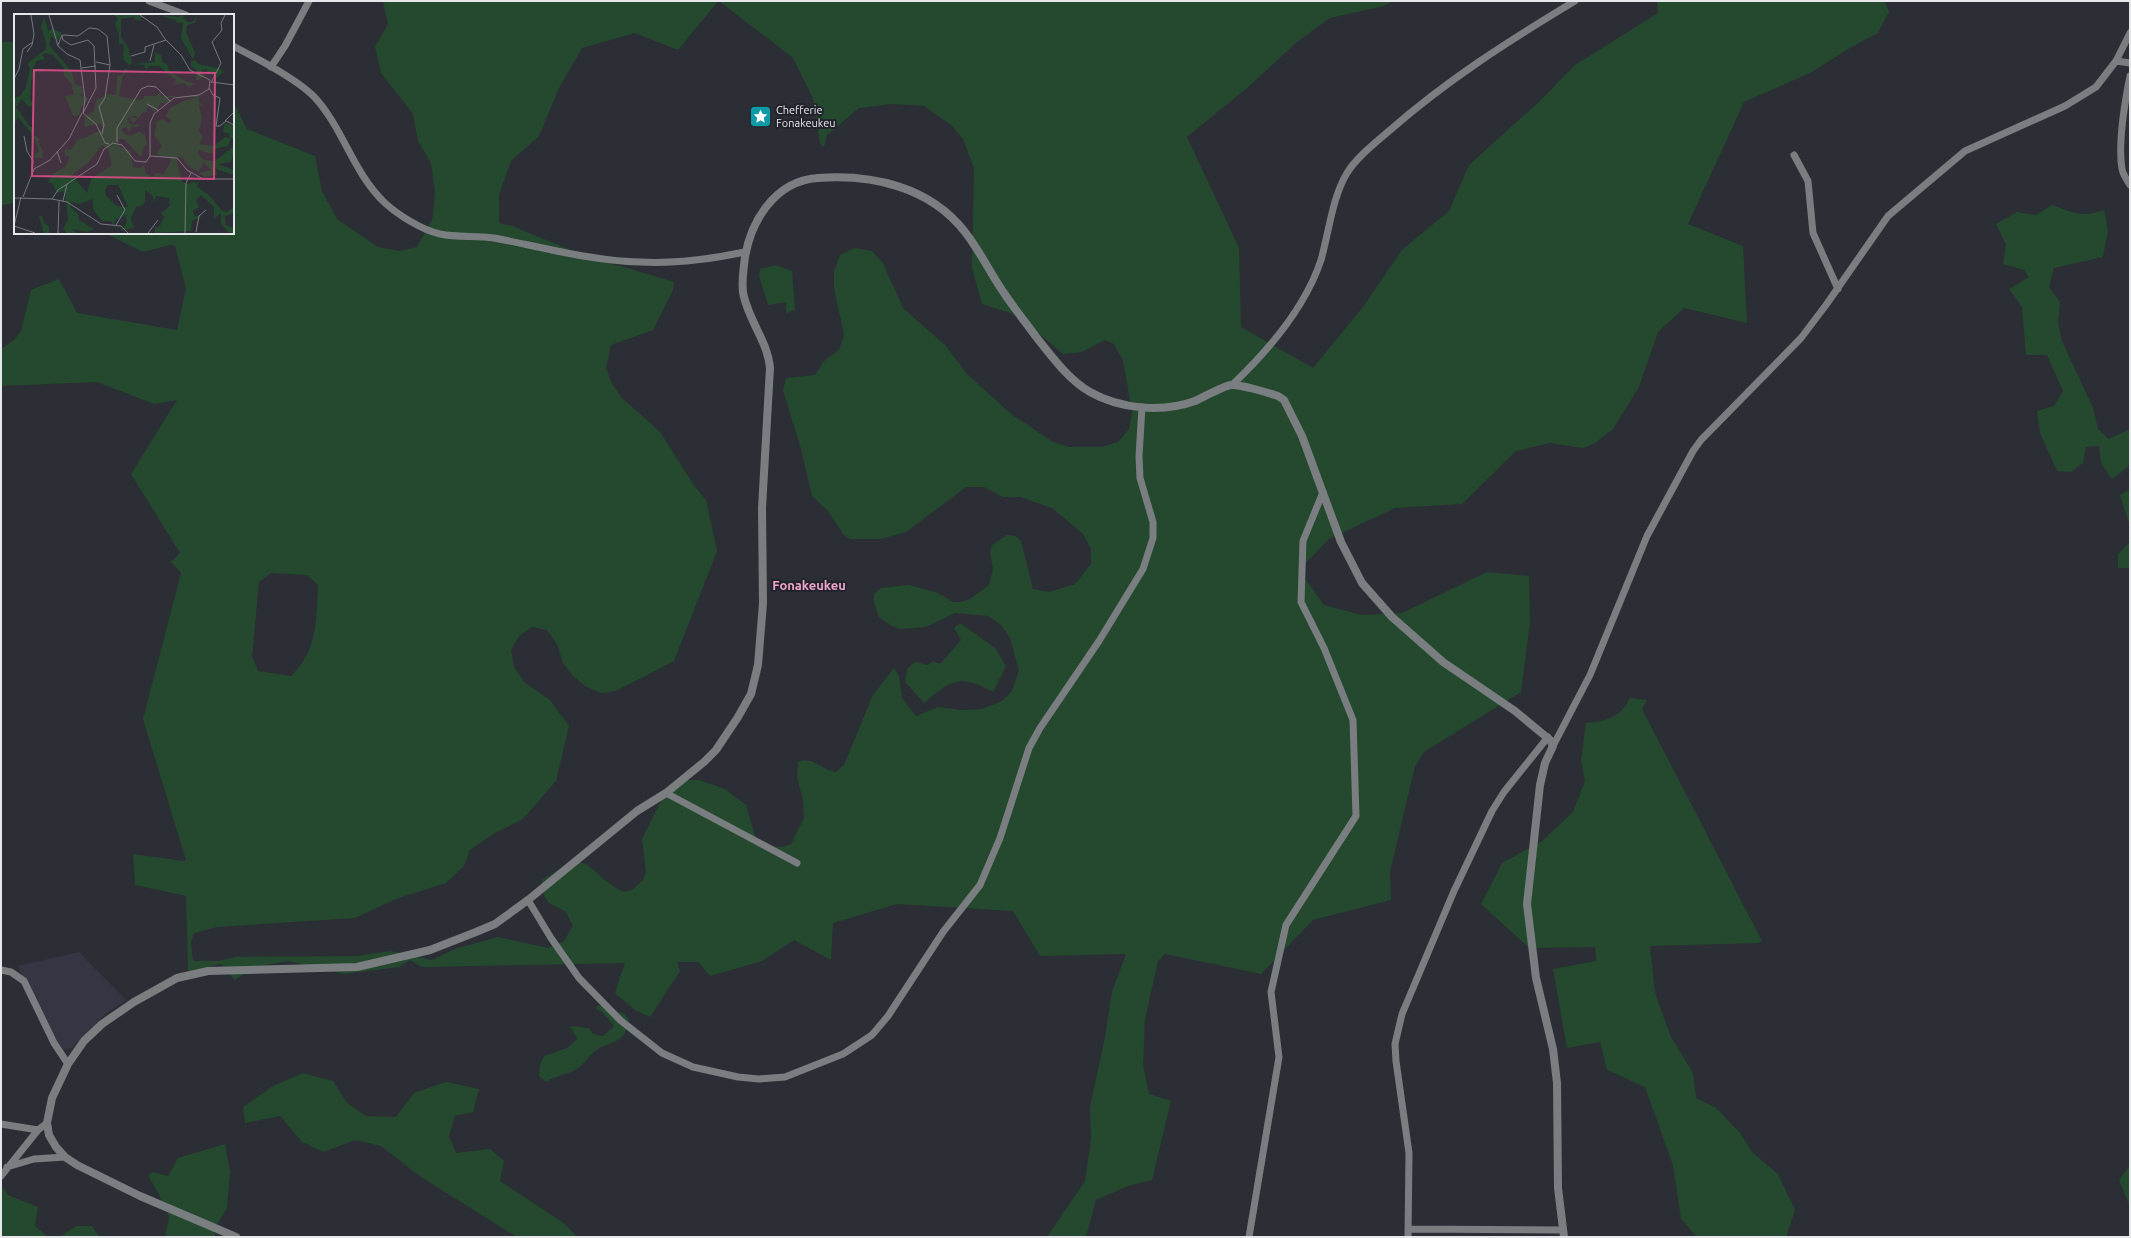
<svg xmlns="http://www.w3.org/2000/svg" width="2131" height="1238" font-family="Ubuntu,sans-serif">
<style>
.built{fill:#343644}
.green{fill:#24492e;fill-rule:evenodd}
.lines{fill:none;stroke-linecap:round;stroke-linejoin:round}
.minor{stroke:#7a7e80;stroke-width:7}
.tertiary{stroke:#7a7e80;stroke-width:8}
.labels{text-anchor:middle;stroke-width:4;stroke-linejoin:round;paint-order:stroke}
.poi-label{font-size:11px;fill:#e6e7eb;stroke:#22242b;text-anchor:start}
.quarter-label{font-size:13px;font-weight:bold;fill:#efa4c8;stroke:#22242b}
.inset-road{fill:none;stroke:#76787e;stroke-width:1}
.view{fill:#cb4c7f;fill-opacity:0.15;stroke:#cb4c7f;stroke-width:2}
.inset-edge{fill:none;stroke:#e6e7eb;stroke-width:2}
</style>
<rect width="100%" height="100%" fill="#2c2e35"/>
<path class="built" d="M79,952L126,1000L104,1015L72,1048L55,1052L18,966Z"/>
<path class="green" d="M383,1H718L678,50L635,33L582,48L558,90L539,136L511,161L499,195V223L512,226L583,255L674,282L673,290L653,330L611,345L606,368L612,384L622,398L660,432L695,487L706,500L717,551L674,661L616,691L601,693L585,686L573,676L563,663L557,644L547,630L532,627L519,636L511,650L514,667L524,682L550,700L569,726L556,781L523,819L493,834L470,850L464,866L446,883L396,899L355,918L217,927L194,933L191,942L193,961H219L235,957L357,956L390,951L432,960L455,949L498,937L548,948L564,941L573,926L566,912L549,903L544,896L542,880C595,844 581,871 624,892L632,890L643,880L646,872L642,839L662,799L673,786L689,780H699L725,789L746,805L758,846L783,847L791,844L804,818L803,800L797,777L798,762C814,756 821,770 836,772L844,765L873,695L894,668L899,676L902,698L916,716L938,707L961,710L982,709L1002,701L1012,691L1019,670L1010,638L1001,625L988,616L955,613L926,627L901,629L892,626L879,617L874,602V594L881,588L909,585L938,593L953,602H961L970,599L989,585L993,569L990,552L992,545L1007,535L1015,536L1021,541L1033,589L1049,592L1075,584L1091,564V549L1083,534L1052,508L1020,497H1003L984,487H966L906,532L880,539H850L843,534L829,512L812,496L801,449L783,390L786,378L815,375L824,361L839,350L844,335L834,288V272L840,255L855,248L872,251L883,263L903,308L946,346L967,374L1011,414L1053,442L1069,447H1102L1118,442L1129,429L1132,413L1123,360L1114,344L1105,340L1082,352L1063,354L1023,320L1010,313L982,304L972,268L974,168L963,139L951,125L924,106L892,104L859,108L827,135L824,147L820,144L813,98L793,58L719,1H1393L1384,6L1330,18L1297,42L1247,88L1187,137L1239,248L1241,327L1313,368L1363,307L1402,250L1449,211L1469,165L1540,101L1575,65L1658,13L1657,1H1885L1889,12L1878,33L1853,46L1810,73L1744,102L1688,224L1743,246L1747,323L1684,308L1658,332L1639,387L1613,429L1595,443L1583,448L1550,443L1516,451L1462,504L1395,508L1329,539L1299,570L1324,605L1361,615L1402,613L1487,572L1529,576L1530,622L1521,692L1424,752L1415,766L1390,872L1391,900L1313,920L1261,974L1165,954L1158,961L1145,1019L1143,1065L1149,1094L1171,1101L1152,1180L1128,1186L1096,1200L1086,1237H1047L1085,1181L1091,1139L1090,1107L1105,1037L1112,992L1126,954L1040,956L1013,911L897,904L833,923L831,960L794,940L762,961L710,976L698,962H677L680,971L650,1017L635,1010L615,993L625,963L422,967L410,960L399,967L344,974L288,961L254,967L235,980L221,964L188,971L186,896L135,885L133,854L184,861L186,860L143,719L181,573L171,562L180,553L131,474L177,400L154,404L97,382L1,386V349L14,340L21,331L31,290L59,279L77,313L177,330L186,288L175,246L170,245L143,252L109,235L110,233H233V102L247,129L315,156L322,191L337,219L378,247L399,251L417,247L433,218L435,193L431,163L418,141L413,114L381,73L375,47L388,24ZM271,573L307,575L318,585C316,620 318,650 291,676L258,671L252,656L259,582Z
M1,42H15V203L1,205Z
M2052,205C2073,213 2083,218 2104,210L2108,231L2103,257L2054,268L2049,287L2060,302L2058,323L2062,341L2093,408L2098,429L2109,439L2130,429V463L2127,468L2112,479L2101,463L2099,446L2086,447L2083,463L2071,472L2057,471L2040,433L2037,411L2054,406L2063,391L2047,355H2026L2022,307L2009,289L2029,277L2024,270L2003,264L2006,244L1996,224L2017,212L2036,215Z
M776,265L792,271L795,310L786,313V302L768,305L759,276L760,269Z
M2130,489V527L2120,495Z
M2130,542V568H2118V554Z
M960,623L995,648L1006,666L993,692C961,674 951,679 924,703L905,682L907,669L915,662L928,665L933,661L940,664L961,640L954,628Z
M1630,698L1647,700L1642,709L1762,941L1758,943L1650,946L1655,993L1671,1037L1693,1073L1696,1098L1716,1108L1740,1133L1752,1152L1778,1174L1795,1210L1786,1237H1697L1681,1219L1673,1165L1645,1087L1607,1070L1600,1042L1567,1048L1553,969L1596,961L1595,947L1529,948L1481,904L1502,863L1542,841L1573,812L1585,781L1581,761L1586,723C1607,721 1620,718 1630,698Z
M598,1005L624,1014L629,1020C624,1046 612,1039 595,1051C588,1057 583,1066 575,1070C565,1075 555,1076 546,1082L539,1076L540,1065L544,1056L567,1048L577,1039L570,1026L589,1028L593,1034L603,1036L614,1026L602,1012L596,1009Z
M303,1073L333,1081L347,1103L366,1116L396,1117L414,1093L446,1082L479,1089L473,1112L455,1116L449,1136L456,1153L490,1149L504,1161L500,1181L565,1224L577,1237H517L421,1177L381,1146L355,1140L324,1152L302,1142L280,1116L245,1123L243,1107L273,1086Z
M225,1144L230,1172L227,1208L213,1231L216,1237H165C166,1231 168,1224 169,1218C169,1211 153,1183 148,1176L153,1172L168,1176L178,1158Z
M2130,1165V1207L2119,1180Z
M1,1185L8,1195L38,1207L35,1226L48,1237H1Z
M76,1226H92L99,1237H60Z"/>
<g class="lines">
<path class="minor" d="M149,1L186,15
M233,46C256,58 301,81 317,100C344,131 354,174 385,203C398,215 422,230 440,234C458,238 476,235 494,238C542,247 591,261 640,262C676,264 711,259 745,252
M2116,61L2130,63
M271,67L285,46L309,1
M2130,76C2125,101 2118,145 2122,169C2123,175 2127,180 2130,185
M1794,155L1808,181L1813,233L1838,289
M1232,385C1268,351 1305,308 1321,260C1329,232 1332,198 1347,173C1357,157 1375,143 1389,131C1447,80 1510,40 1575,1
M1553,746L1590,675L1647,536L1693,451L1701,440L1801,338L1826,305L1888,216L1965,151L2065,106L2096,87L2116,61L2130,33
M666,793L797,863
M528,900L551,938L579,978L620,1020L662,1053L693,1067L738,1077L759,1079L785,1077L843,1054L872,1035L888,1016L943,932L980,885L1000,838L1029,748L1040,728L1099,641L1143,569L1153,538V522L1140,478L1139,456L1142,407
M1,970L11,972L24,981L54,1043L68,1064
M1,1124L38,1130
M7,1167L34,1159L65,1157
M1,1176L38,1130L47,1123
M1408,1229L1563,1230
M1249,1237L1279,1057L1271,992L1286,925L1356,816L1353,720L1324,648L1301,602L1303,541L1323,492
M1408,1237L1409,1153L1396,1061L1395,1044L1402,1014L1454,891L1492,811L1504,792L1548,737"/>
<path class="tertiary" d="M236,1237L140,1196L77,1165L65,1157L56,1147L49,1135L47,1123L52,1098L68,1064L84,1041L102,1024L134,1002L177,978L208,971L357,967L430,950L476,932L495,924L528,900L637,811L666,793L704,762L716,750L738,717L751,694L758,665L763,603L762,508L770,368C768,343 750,322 744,297C741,287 743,275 744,265C748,225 773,181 818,178C873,174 930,187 965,232C980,251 990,273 1004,293C1014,308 1026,323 1037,338C1052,357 1069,380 1090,392C1120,409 1162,413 1195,401C1204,397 1223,386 1231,385C1239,384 1269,393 1278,396L1284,400L1302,436L1341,542L1362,583L1392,617L1443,662L1515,711L1550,740L1553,746L1545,763L1540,785L1527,904L1536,978L1553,1049L1557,1083L1558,1188L1564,1237"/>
</g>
<defs>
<symbol id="sight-square" viewBox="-11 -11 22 22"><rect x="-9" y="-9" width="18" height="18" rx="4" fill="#0f9aa8" stroke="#22242b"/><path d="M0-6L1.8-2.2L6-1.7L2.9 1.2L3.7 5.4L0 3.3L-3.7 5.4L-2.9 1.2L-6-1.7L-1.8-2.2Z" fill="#fff"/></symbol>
</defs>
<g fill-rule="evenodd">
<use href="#sight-square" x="748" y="104" width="25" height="25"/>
</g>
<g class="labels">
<g class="poi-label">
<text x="776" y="114">Chefferie<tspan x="776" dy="13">Fonakeukeu</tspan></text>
</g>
<g class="quarter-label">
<text x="809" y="590">Fonakeukeu</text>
</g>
</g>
<g transform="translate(14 14)">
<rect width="220" height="220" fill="#2c2e35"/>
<path d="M100,1H126L128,4H125L130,7L122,6L120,3L107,5V23L114,33L118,49L115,51L109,45L110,33L109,29L105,31V20L101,10L104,5ZM150,1L163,3L169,1L173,8H179L183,1L181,9L173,11L172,18L181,39L179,45L167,24L169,8L163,9L162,6L150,3ZM30,3L34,17L38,15L48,19L44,26L37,22L35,31L58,58L61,70L68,73L69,80L65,81L71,82L75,85L67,93L65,101L60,103L51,82L60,81L57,69L50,62V54L39,41L31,39L28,41L31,45L22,47L19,55L21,61L17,67L16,86L20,91L15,93L8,85L2,93L16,113H20L18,120L4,103L0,110V84L6,82L12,73L16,55L14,49L32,35V29L27,12ZM141,38L148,42V48L153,50L155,57L169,66L181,70L175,73L170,69L160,71L162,66L145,52H135L132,56L130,51L119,50L141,48ZM181,46L184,50L207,55L209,58L202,64L197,59L194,60L193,55L188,56L189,64L182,67L183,56L177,52V47ZM111,54L114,56L109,62L105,82L124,86L130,85V82H143L146,77L148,82H185V88L190,92L185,91L188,103L185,117L189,124L185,130L200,132L211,123L217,125L214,132L201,135L197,140L185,136L184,140L190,146L201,147L220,132V140L216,148L204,150L220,156V161L202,155L203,161L191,163L185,159L197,156L189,148L185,158L173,151L168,143H164L163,148L168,168L174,170L179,168L185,169L182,172L196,182L208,197L213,198L219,194L220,182V199L211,202L212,211L220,214V219L214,218L207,210V199L200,205V193L187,181L182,186L185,193L179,197L181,203L186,201L187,203L178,207L177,217L141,219V214L146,212L150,203L147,199L156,192L155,184L142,182L140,189L139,182L131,176V188L129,191L122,193L117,204L118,210L121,213L109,216L106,214H110L113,207L111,201L102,205L99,211L97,207H88L79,195V185L65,190L57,188L56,193L64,200L65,206L80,215L73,218L59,215L62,219H53L49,215L54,205L51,177L43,179L39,170L34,168L40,159L51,153L56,143L51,141V135L57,136L64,125L71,124L90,114L84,110L70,113L71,103L80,97L82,86L94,80L102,81L103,62L108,61ZM164,82L185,84L171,86L156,94L152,102L157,107L155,110L149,105L143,107L140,121L148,132L142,140L157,145V147L150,160L142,159L138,163L132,159L130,151L126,154L119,153L116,137L104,132L105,125H110L126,142H128L129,134L133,130L131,121L125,117L117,122L111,120L107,115L112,113L115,118L118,112L125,113L124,110L119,111L115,110L114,104L122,102L124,104H116L119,110L129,98L133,99V92L142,97L147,88L151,90L155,87L153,84ZM88,131L94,135L98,151L77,165L73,179L58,161L75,148ZM94,171H104L114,193L103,192L92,182L91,176ZM211,109L219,112L220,124H215L216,120L209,118ZM20,121L26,125L24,128L29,137L28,144H21V140L25,137L21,125H17ZM25,202H28L30,209L35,212V219H30Z" fill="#24492e" fill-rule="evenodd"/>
<path class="inset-road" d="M35,1L44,32L53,40L66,46L71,85L69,99L82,110L91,129L95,130M49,21L64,22L75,14L84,15L93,22L96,51L91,84L85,93L90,111L88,120M44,31L48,21L49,26L57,31L74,26L80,32L82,74L69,99M13,38L18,31L20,20L17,1M117,42L131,38V33L152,26M136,47L140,31M82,48L96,51M68,54L82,52M0,65L5,55L9,35L19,28M198,68L220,71M197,69L207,49L198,28L208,16L207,9L211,1M195,74L199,81L206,84L202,112H206L212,107L220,111M133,90L144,96M211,107L220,98M10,122L13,137L19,147L18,156M103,128V114L127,75L134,72L142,73L156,87M43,137L47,149M136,142L163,144L173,156L189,165H220M9,183L20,155L36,146L55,125L68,99M0,184L38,185L44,176L83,150L90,135L99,129L108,131L121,147L132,148L136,142V109L140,100L160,84L185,81L195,75L196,66L176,56L167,41L151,25L143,13L126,1M38,185L53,188L87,210L107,212L114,219M49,187L53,170M102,211L111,196L103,181M0,212L7,183M0,212L21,219M182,218L185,202L192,196M44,219L45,187M134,219L144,206M171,219L172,169L177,159"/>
<path class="view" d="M20,56L201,59L200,165L18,162Z"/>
<rect width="220" height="220" class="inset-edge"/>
</g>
<rect width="2131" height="1238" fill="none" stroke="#e6e7eb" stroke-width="4"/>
</svg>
